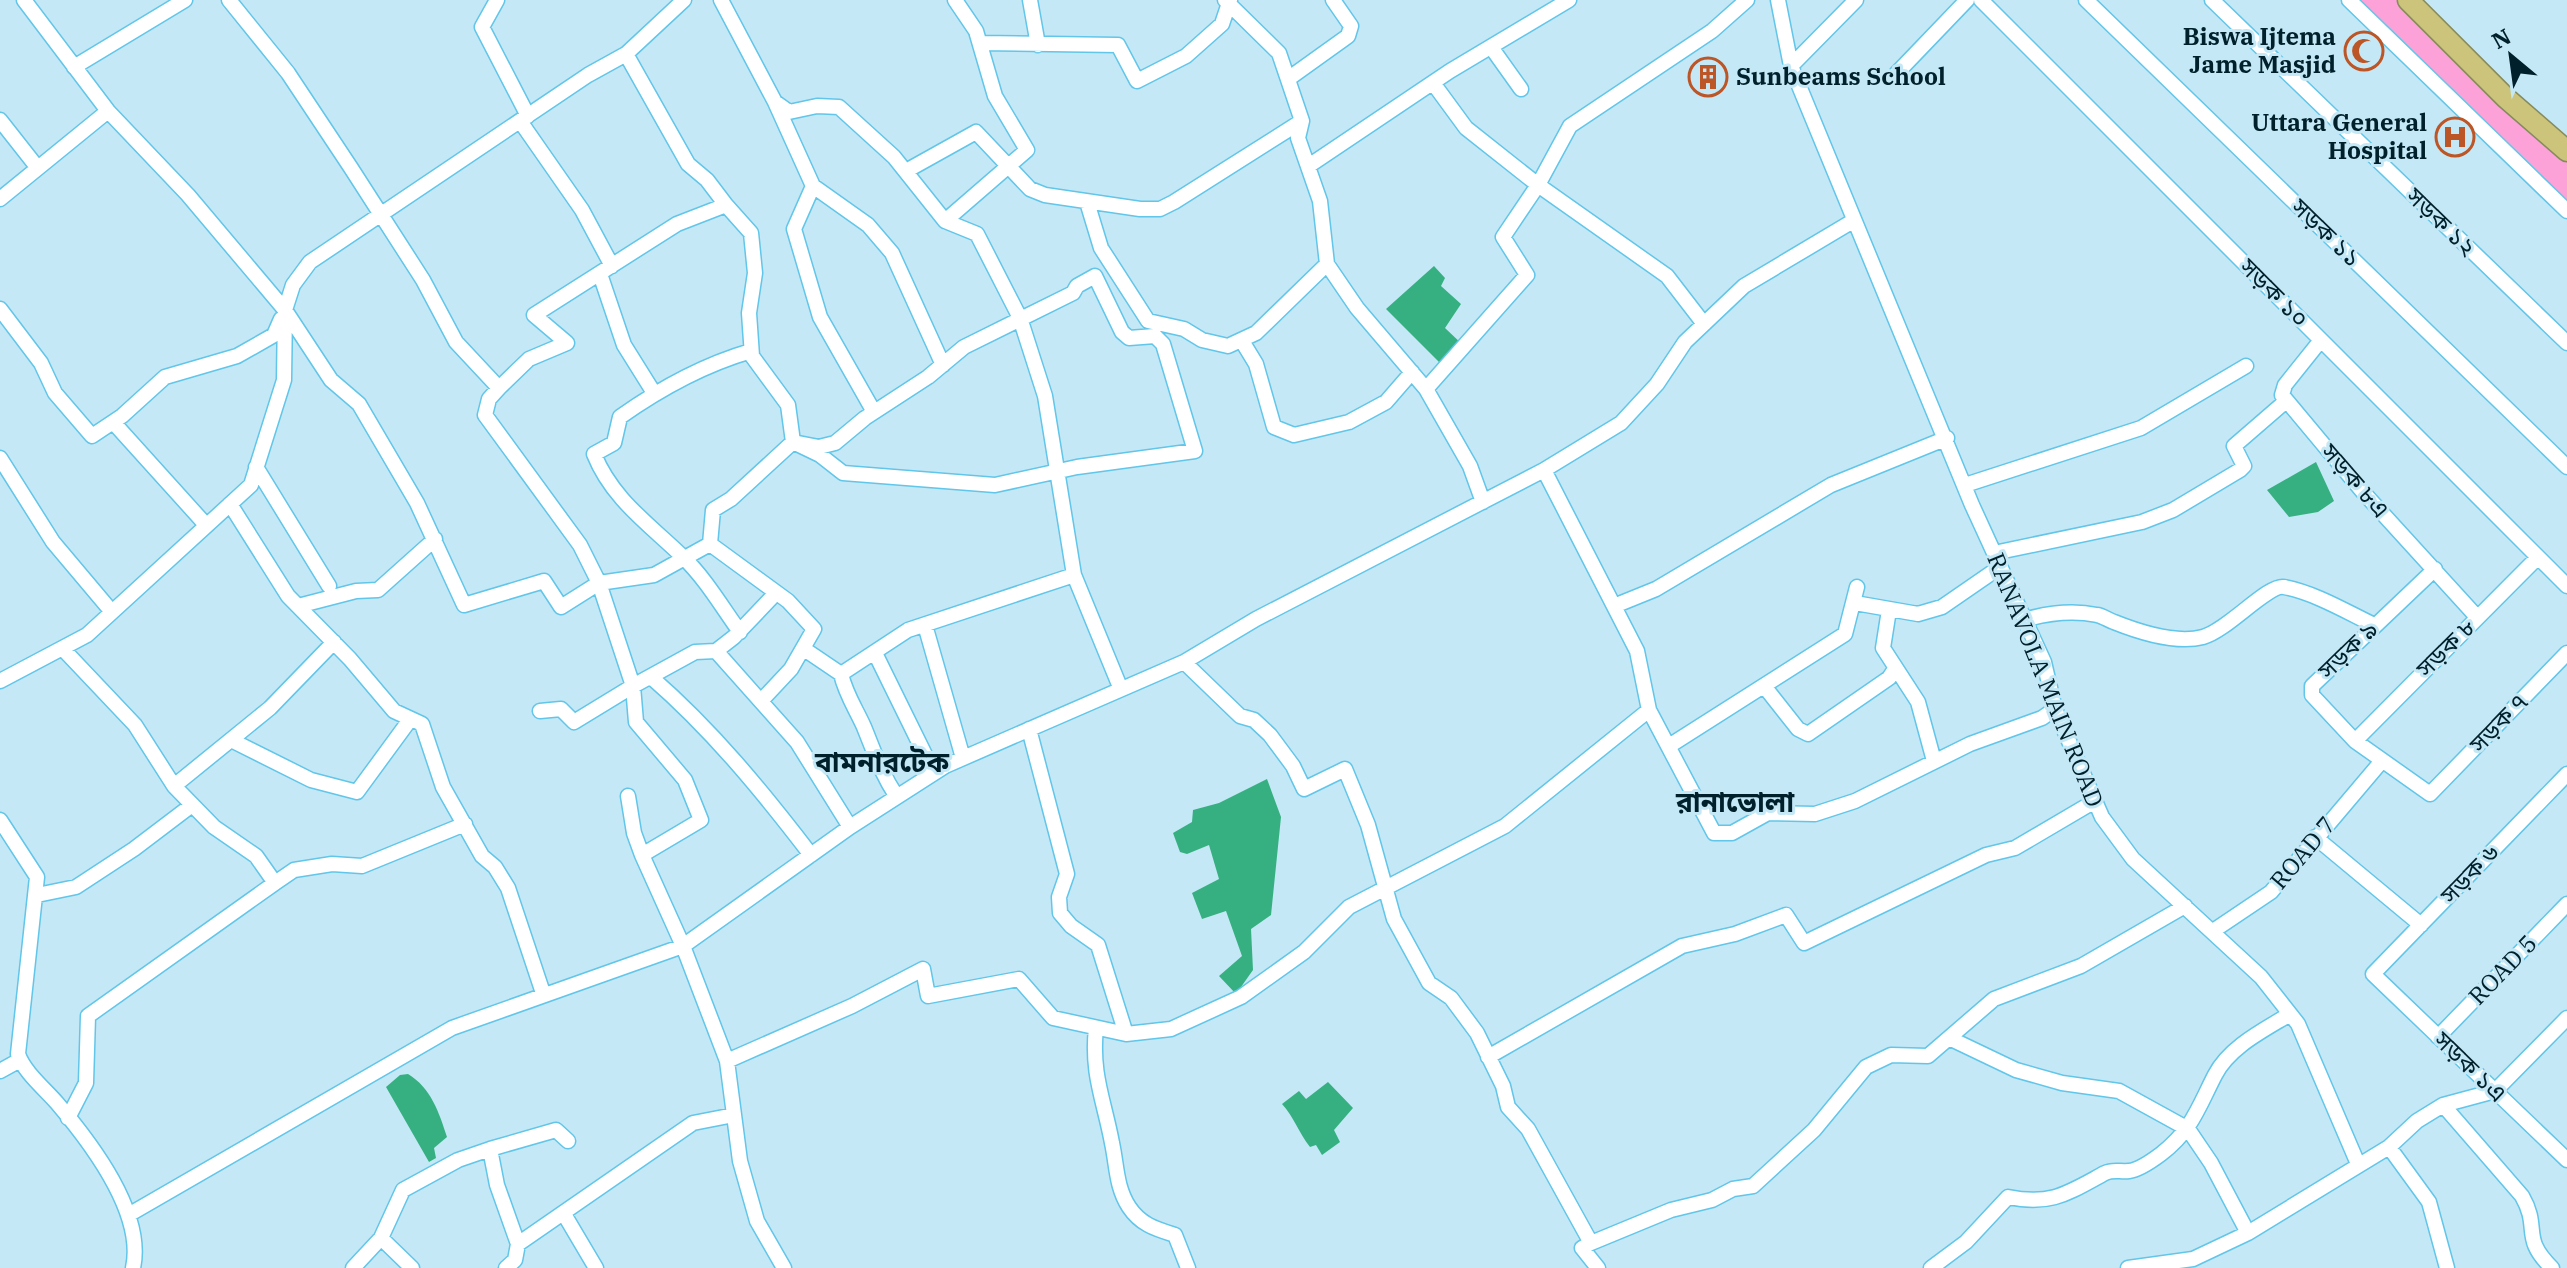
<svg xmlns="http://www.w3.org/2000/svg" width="2567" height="1268" font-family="'IBM Plex Serif','Noto Sans Bengali',serif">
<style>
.green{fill:#fca2d8}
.water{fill:#36b081}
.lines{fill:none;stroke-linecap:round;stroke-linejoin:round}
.minor-casing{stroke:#61c6e9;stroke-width:17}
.highway-casing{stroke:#858b5e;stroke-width:23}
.minor{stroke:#fff;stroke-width:14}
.highway{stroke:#ccc47a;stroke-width:20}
.labels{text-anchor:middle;stroke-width:6;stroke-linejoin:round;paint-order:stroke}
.poi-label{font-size:24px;font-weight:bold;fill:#00202b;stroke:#c4e8f6;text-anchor:end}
.street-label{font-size:24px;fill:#00202b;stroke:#c4e8f6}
.quarter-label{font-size:28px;font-weight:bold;fill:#00202b;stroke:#c4e8f6}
</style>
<rect width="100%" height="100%" fill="#c4e8f6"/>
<path class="green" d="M2357,0H2405L2567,155V203Z"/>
<path class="water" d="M1434,266L1445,278L1441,286L1461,304L1445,328L1464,346L1444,367L1386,309Z
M2316,462L2334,501L2318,512L2289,517L2267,490Z
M1267,779L1281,817L1271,915L1251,929L1253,970L1236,994L1219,976L1242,956L1226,911L1202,919L1192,893L1219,879L1209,845L1187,854L1180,852L1173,833L1192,822L1193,810L1219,803Z
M408,1074C431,1088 439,1112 447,1137L434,1148L436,1158L429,1162L386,1087L400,1075Z
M1328,1082L1353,1108L1334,1130L1340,1142L1322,1155L1316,1145L1310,1147C1299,1133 1294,1117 1282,1104L1299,1091L1306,1099Z"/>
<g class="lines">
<defs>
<path id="minor" d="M24,0L108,111L188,195L285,310L331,380L359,404L417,503L464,605L544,581L561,607L599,583L654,575L710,544L713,510L731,499L793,442L820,455L843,473L995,485L1077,467L1195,451L1163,344L1155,336L1129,338L1122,332L1095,276L1077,286L1073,293L964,347L928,377L865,418L835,443L819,447L793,442L788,405L752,356L749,313L755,273L751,233L726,205L677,224L534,315L567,343L529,359L499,388
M229,0L288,73L351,168L423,280L456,342L499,388L489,399L485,415L580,545L599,583L633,686L695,652L716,651L797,742L850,827
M497,0L482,27L528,116
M721,0L775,102L789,112L817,106L839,107L894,157L945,221L977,234L1020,318L1045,396L1074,575L1120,687
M1030,0L1038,45
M1225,0L1279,53L1302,121L1298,138L1320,201L1327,264L1357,308L1426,389L1470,466L1483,502
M1778,0L1791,66L1802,93L1972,505L2044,662L2055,709L2102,817L2133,859L2261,977L2298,1024L2358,1164
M1981,0L2567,586
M2086,0L2567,467
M2212,0L2567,343
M2349,0L2567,211
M980,43L1118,45L1137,81L1186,56L1222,24L1230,0
M1491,47L1521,89
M626,54L688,164L707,180L726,205
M1791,66L1856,0
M74,67L185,0
M1896,74L1967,0
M1288,79L1348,36L1351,26L1333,0
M1433,83L1466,128L1538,185L1667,276L1704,324
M775,102L813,186L794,229L820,317L874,412
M0,120L37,167
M520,121L582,210L612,266
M1310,165L1450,71L1569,0
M906,171L976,132L1030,189L1045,195L1140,209H1160L1174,202L1302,121
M813,186L868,225L892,253L943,365
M0,199L108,111
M1087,202L1101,248L1148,321L1184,329L1202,340L1228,346L1256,333L1327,264
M945,221L1027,150L995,96L976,31L955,0
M600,274L624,345L654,393
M0,309L41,363L55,393L92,436L122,416L165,377L237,356L274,335L281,319
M2321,340L2285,385L2282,395L2363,492L2477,617
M1242,341L1256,364L1274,427L1294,435L1349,422L1386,402L1412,372
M1426,389L1527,275L1503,237L1538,185L1570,126L1712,31L1747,0
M113,422L206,525
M0,458L53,542L112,612
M256,467L329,586
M1544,470L1637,651L1649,710L1714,833H1732L1768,813L1815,814L1855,801L1970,744L2042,718L2055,709
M1965,485L2141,428L2246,366
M230,504L288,596L350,659L394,711L422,724L443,787L482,856L495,867L508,888L543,993
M710,544L788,601L814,629L791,669L762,700
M1994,553L2142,522L2173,510L2240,470L2244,466L2234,446L2286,401
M2435,569L2312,686V695L2355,741L2430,794L2567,653
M1855,603L1918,614L1942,607L2000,567
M298,606L356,591L378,590L435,539
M1614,606L1656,589L1831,485L1947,438
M1889,610L1883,648L1918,702L1934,761
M2024,620C2048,613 2072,610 2097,615C2103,616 2108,620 2114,622C2139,632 2176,644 2203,637C2228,630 2268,584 2284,587C2315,593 2345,611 2374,625
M925,625L963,758
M740,632C722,607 705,578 683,557C649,524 612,499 594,454L614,443L620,417C661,388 703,365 751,351
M63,649L135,725L174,786L214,827L256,856L275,883L294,870L332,864L362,866L465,824
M716,651L734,637L776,593
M807,651L841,674L908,630L1074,575
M875,653L934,773
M1184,662L1240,716L1254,720L1270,735L1293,766L1304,789L1345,769L1368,825L1394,919L1429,983L1451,998L1477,1033L1503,1086L1508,1107L1528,1129L1591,1243L1582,1248L1598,1268
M841,674C846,695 856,709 864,727C875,754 881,773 897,797
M651,677C712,730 762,791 811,855
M0,681L87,635L251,485L284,380L285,310L293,285L310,262L588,75L626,54L684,0
M1764,686L1798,729L1808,734L1889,678L1895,669
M540,711L561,709L574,722L633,686L636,722L685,780L701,820L642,855L683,946L727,1061L740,1161L757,1221L784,1268
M1029,729L1067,874L1059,897L1060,913L1071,926L1098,945L1126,1034
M2355,741L2538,557
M235,742L311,780L357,792L409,721
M1669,746L1845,634L1857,587
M2567,774L2373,974L2567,1160
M174,786L270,708L334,642
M628,796L634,833L642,855
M0,820L37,877L18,1054C24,1072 45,1089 57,1103C91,1143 145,1213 133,1268
M2315,837L2421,925
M37,895L76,887L134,849L192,805
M2213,931L2271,892L2381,762
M1096,1028C1091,1074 1104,1100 1112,1143C1117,1166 1116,1187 1129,1207C1141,1225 1156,1229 1175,1235L1188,1268
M2438,1037L2567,904
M1949,1038L2016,1070L2062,1083L2119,1091L2188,1129L2211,1163L2248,1233
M1488,1057L1682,946L1735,934L1786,915L1804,943L1986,855L2015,848L2095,801
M727,1061L852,1006L923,969L928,996L1019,979L1053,1018L1126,1034L1171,1029L1241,997L1304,952L1349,907L1505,826L1649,710
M0,1071L20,1060
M2443,1105L2522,1196C2541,1229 2520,1237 2552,1268
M68,1118L86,1083L88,1016L275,883
M2389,1147L2429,1202L2447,1268
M490,1149L556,1130L568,1141
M130,1214L452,1028L683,946L850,827L945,766L1184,662L1256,619L1544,470L1621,423L1657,384L1685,342L1744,286L1853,221
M564,1214L596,1268
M381,1238L412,1268
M1591,1243L1671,1210L1712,1200L1733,1189L1753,1186L1814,1130L1866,1067L1891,1055L1928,1056L1994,999L2081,966L2185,906
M353,1268L381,1238L403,1190L458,1160L490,1149L497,1185L518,1244
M506,1268L515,1260L518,1244L693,1123L734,1115
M1931,1268L1966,1242L2008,1197C2051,1206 2068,1193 2105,1173C2113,1169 2120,1172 2129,1171C2138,1170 2153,1160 2161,1154C2192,1130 2198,1108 2215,1075C2229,1047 2264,1030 2290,1014
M2128,1268L2193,1259L2248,1233L2389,1147L2417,1121L2443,1105L2495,1091L2567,1018"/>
<path id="highway" d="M2408,0L2506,98L2567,151"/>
</defs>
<use href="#minor" class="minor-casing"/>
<use href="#highway" class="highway-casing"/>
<use href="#minor" class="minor"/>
<use href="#highway" class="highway"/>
</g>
<defs>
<symbol id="mosque-ring" viewBox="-11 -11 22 22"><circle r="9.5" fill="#c4e8f6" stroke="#bc5627" stroke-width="1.5"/><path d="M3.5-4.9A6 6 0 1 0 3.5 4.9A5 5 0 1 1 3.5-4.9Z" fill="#bc5627"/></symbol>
<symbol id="building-ring" viewBox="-11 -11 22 22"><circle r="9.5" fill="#c4e8f6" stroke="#bc5627" stroke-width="1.5"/><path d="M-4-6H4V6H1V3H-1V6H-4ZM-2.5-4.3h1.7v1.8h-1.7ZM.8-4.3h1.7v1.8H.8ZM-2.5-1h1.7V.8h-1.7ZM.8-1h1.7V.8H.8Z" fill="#bc5627"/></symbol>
<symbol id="hospital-ring" viewBox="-11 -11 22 22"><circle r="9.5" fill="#c4e8f6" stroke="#bc5627" stroke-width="1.5"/><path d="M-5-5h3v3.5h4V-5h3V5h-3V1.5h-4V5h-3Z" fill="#bc5627"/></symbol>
</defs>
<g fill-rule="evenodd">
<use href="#mosque-ring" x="2342" y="29" width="44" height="44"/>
<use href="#building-ring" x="1686" y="55" width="44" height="44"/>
<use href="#hospital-ring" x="2433" y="115" width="44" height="44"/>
</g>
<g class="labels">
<g class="poi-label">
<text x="2336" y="45">Biswa Ijtema<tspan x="2336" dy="28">Jame Masjid</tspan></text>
<text x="1736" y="85" text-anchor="start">Sunbeams School</text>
<text x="2427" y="131">Uttara General<tspan x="2427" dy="28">Hospital</tspan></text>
</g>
<g class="street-label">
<text transform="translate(2441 222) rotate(44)" y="8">সড়ক ১২</text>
<text transform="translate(2326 233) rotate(44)" y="8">সড়ক ১১</text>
<text transform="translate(2274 293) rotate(45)" y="8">সড়ক ১০</text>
<text transform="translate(2355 481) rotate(49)" y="8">সড়ক ৮এ</text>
<text transform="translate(2446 648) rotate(-45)" y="8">সড়ক ৮</text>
<text transform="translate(2348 650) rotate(-44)" y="8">সড়ক ৯</text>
<text transform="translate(2045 680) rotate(68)" y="8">RANAVOLA MAIN ROAD</text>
<text transform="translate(2499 723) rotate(-46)" y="8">সড়ক ৭</text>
<text transform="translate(2303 853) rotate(-50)" y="8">ROAD 7</text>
<text transform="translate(2470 874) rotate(-46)" y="8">সড়ক ৬</text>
<text transform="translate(2503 970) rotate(-46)" y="8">ROAD 5</text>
<text transform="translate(2470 1067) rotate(44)" y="8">সড়ক ১এ</text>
</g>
<g class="quarter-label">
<text x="882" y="772">বামনারটেক</text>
<text x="1735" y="812">রানাভোলা</text>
</g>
</g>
<g transform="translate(2511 56) rotate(331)" stroke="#c4e8f6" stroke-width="6" paint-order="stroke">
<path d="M0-6L14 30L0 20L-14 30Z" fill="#00202b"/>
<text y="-12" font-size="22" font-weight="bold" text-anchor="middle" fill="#00202b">N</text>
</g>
</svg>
